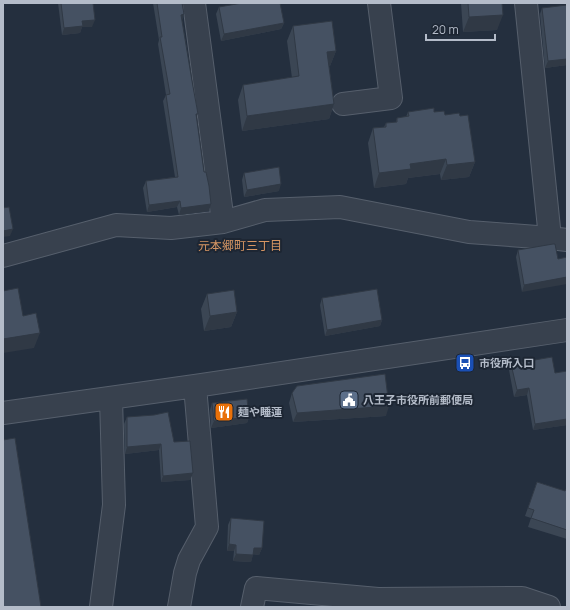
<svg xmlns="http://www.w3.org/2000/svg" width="570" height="610" font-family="Manrope,'Noto Sans JP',sans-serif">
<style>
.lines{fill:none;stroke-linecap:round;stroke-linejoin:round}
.minor-casing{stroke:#565f6c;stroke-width:24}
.minor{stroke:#38414e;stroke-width:22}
.wall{fill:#3b4654}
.shaded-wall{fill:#303945}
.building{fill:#455162;stroke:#303945}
.labels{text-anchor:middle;stroke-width:4;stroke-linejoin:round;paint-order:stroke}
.poi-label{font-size:11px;font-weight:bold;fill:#b4bcc9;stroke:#1d2633;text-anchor:start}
.neighbourhood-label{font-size:12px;fill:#d59563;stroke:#1d2633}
</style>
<rect width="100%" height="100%" fill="#242f3e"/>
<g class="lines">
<defs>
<path id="minor" d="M194,3L223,222
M526,3L550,238
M343,104L391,98L379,3
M3,256L116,225L171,228L223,222L265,210L340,207L469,232L550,238L567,240
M3,413L195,386L567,330
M101,607L114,505L111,398
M179,607L185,573L189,560L207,527L195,386
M252,607L256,588L378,599L522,598L549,607"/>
</defs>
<use href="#minor" class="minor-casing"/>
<use href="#minor" class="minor"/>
</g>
<path class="wall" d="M58,3H93L92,27H82L80,33L62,35Z
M153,3H182L184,14L182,20L192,81V83L196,119L209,211L179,215L177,207L147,212L143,188L146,181L175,177L163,101L166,95L158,44L159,40Z
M461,3H502L497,30L463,32Z
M219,7L284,23L281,29L221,41L216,14Z
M542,8L567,65L545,68L540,14Z
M293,26L336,51L330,66H329L334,104L329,119L242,131L238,100L243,85L292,78L287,41Z
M408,112H434L445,115L460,116L475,162L469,177L441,180L440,174L408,178L406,184L374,188L368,143L373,128L384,127L386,123L396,122L397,118L406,117Z
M244,173L279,191L244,197L242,180Z
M553,244L522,292L516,257L518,250Z
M207,294L237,312L231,327L204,331L201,309Z
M322,298L382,320L380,326L325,336L320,305Z
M511,364L555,373L567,371V425L533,430L527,395L514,397L509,370Z
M292,393L386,416L293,422L289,403Z
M212,403L249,417L247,423L211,428L210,410Z
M127,417L174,442L193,473L190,480L161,482L159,450L125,454L124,424Z
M537,482L565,491L567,488V539L528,527L531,518L525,516Z
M231,518L262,548L259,555L253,554L251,562L233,561L234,551H227L228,525Z"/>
<path class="shaded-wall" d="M184,14L182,21L181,15Z
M503,15L497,30L463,32L469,17Z
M95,20L92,27H82L80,33L62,35L64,28L82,21Z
M284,23L281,29L221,41L224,34Z
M336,51L330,66L322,67L327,52Z
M567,59V65L545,68L548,61Z
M334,104L329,119L242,131L247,116Z
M446,159L440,174L408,178L406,184L374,188L379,173L410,164Z
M475,162L469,177L441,180L447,165Z
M281,184L279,191L244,197L247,190Z
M180,201L177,207L147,212L149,205Z
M211,204L209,211L179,215L181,208Z
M13,229L10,236L3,237V231Z
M567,277V284L522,292L524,285Z
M237,312L231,327L204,331L210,316Z
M382,320L380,326L325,336L327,330Z
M40,333L34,348L3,353V339Z
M529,388L527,395L514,397L517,390Z
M389,406L386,416L293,422L297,413Z
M249,417L247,423L211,428L214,421Z
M567,419V425L533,430L535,424Z
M161,444L159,450L125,454L127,447Z
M193,473L190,480L161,482L163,476Z
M229,544L236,545L234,551H227Z
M254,548H262L259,555L251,554Z
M236,554L253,555L251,562L233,561Z"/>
<path class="building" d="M61,3H93L95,20L82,21L83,26L64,28Z
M157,3H182L184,14L181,15L192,81L198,114H196L204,172H206L209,186L211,204L181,208L180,201L149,205L146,181L178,177L166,95L170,94L160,37H162Z
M242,3H280L284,23L224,34L219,7Z
M468,3H502L503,15L469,17Z
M567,5V59L548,61L542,8Z
M332,21L336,51L327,52L334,104L247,116L243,85L299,76L293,26Z
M434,108V112L444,111L445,115L459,113L460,116L468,115L475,162L447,165L446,159L410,164L411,169L379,173L373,128L386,127V123L397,122V118L409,116L408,112Z
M279,167L281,184L247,190L244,173Z
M9,207L13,229L3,231V208Z
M553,244H555L558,259L567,257V277L524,285L518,250Z
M18,288L23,316L36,313L40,333L3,339V291Z
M377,289L382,320L327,330L322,298Z
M234,290L237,312L210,316L207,294Z
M552,357L555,373L567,371V419L535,424L529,388L517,390L511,364Z
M385,374L389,406L297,413L292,393L297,386Z
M247,399L249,417L214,421L212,403Z
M168,412L174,442L190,441L193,473L163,476L161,444L127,447V417L154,415Z
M15,438L41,607H3V440Z
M537,482L565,491L567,488V530L531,518L534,510L528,508Z
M231,518L264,521L262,548H254L253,555L236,554V545L229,544Z"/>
<defs>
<symbol id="bus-square" viewBox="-11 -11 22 22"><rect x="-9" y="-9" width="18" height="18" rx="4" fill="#1a4fb4" stroke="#1d2633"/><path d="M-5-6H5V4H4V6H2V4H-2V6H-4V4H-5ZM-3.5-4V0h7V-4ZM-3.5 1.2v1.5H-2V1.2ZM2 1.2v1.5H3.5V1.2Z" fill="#fff"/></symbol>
<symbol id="civic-square" viewBox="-11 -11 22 22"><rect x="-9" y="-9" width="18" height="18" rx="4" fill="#5c6f8a" stroke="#1d2633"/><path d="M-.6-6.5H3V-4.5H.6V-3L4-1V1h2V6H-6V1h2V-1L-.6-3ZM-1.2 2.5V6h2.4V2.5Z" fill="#fff"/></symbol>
<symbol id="restaurant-square" viewBox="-11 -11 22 22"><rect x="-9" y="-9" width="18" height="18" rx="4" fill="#e8710a" stroke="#1d2633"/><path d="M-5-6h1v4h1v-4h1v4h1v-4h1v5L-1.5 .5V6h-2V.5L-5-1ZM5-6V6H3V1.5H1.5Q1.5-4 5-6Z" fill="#fff"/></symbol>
</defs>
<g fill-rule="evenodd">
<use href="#bus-square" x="454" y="352" width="22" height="22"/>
<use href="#civic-square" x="338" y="389" width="22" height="22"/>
<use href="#restaurant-square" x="213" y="401" width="22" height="22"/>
</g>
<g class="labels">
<g class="poi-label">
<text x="479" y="367">市役所入口</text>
<text x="363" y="404">八王子市役所前郵便局</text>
<text x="238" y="416">麺や睡蓮</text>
</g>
<g class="neighbourhood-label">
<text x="240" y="250">元本郷町三丁目</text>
</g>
</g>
<rect width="570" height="610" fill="none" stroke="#b4bcc9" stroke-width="8"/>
<path d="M426 34v6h69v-6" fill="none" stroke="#b4bcc9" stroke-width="2"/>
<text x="432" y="34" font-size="12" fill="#b4bcc9" stroke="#1d2633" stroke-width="3" paint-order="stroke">20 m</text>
</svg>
